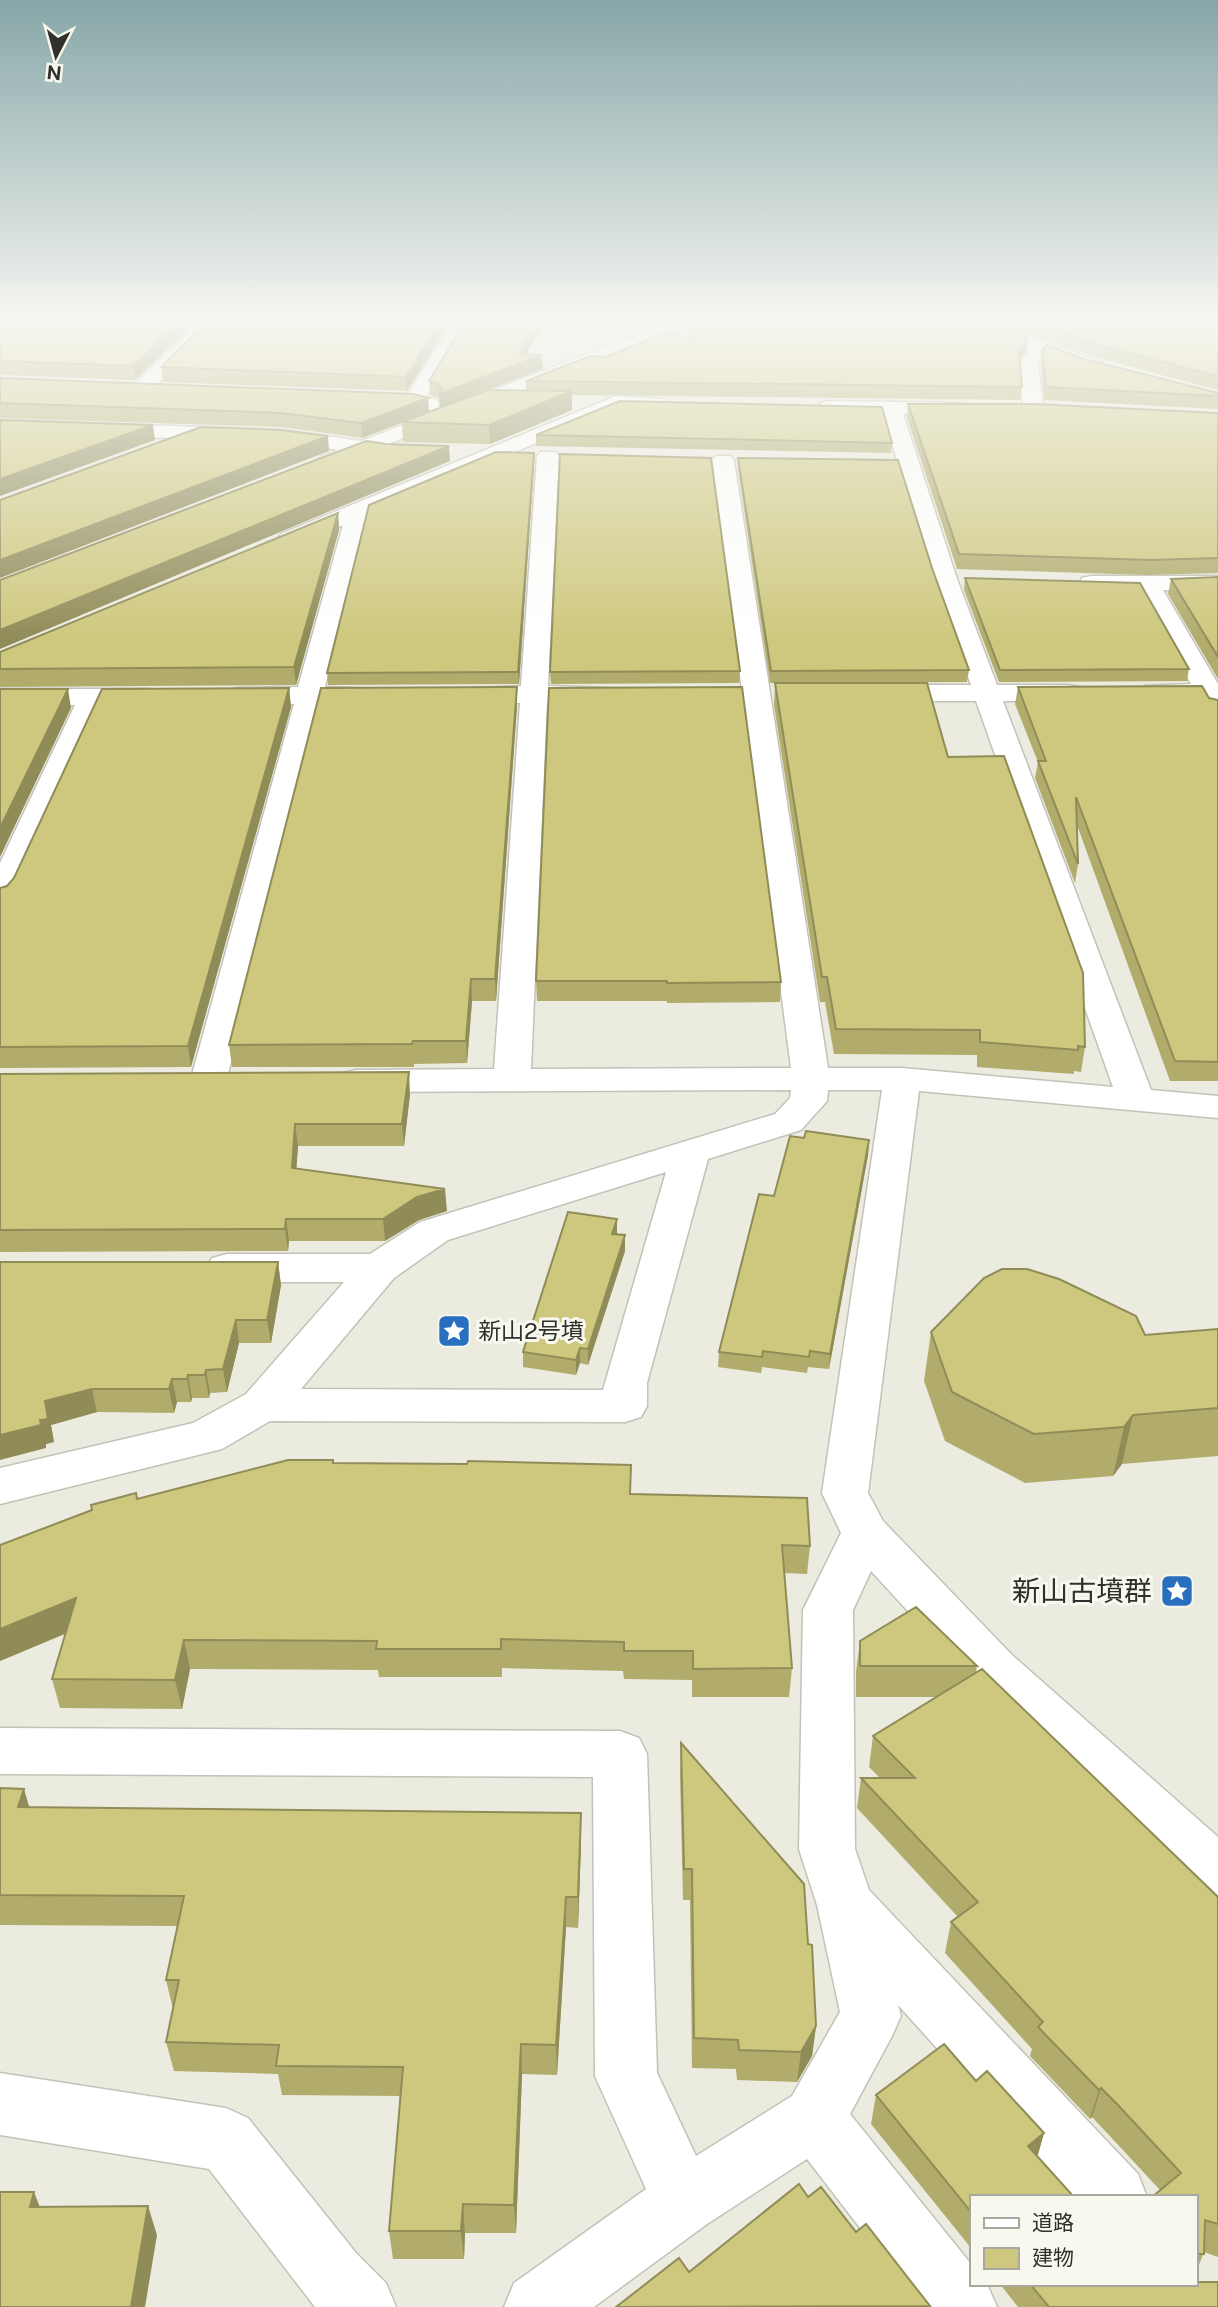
<svg xmlns="http://www.w3.org/2000/svg" width="1218" height="2307" font-family="'Public Sans','Noto Sans JP',sans-serif">
<style>
.lines{fill:none;stroke-linecap:round;stroke-linejoin:round}
.street-casing{stroke:#c3c2b8;stroke-width:3}
.secondary-casing{stroke:#c3c2b8;stroke-width:3}
.primary-casing{stroke:#c3c2b8;stroke-width:3}
.highway-casing{stroke:#c3c2b8;stroke-width:3}
.street{fill:#fff;fill-rule:evenodd}
.secondary{fill:#fff;fill-rule:evenodd}
.primary{fill:#fff;fill-rule:evenodd}
.highway{fill:#fff;fill-rule:evenodd}
.wall{fill:#b1ac6c}
.shaded-wall{fill:#908c58}
.building{fill:#cec87e;stroke:#908c58;stroke-width:2}
.labels{text-anchor:middle;stroke-width:6;stroke-linejoin:round;paint-order:stroke}
.poi-label{font-size:23px;fill:#30302c;stroke:#f9f8ee;text-anchor:start}
.near-poi-label{font-size:28px;fill:#30302c;stroke:#f9f8ee;text-anchor:end}
</style>
<rect width="100%" height="100%" fill="#ebebe0"/>
<g class="lines">
<defs>
<path id="street" d="M204,318H223L147,394H133L130,390L133,386Z
M456,318H474L426,397L437,400L440,404L437,408L430,410L407,404L404,400Z
M1041,342L1050,348L1038,363L1043,409L1040,413H1026L1023,409L1020,363L1035,344Z
M616,396L663,399L666,403L663,407L619,408L369,514L325,687L382,689L386,695L382,701L321,703L226,1082L221,1090L208,1093L195,1090L190,1082L294,704L227,702L223,696L227,690L237,688L298,687L343,525L289,546L281,544L277,539L281,534Z
M828,401L961,403L968,405L971,409L968,413L961,415L903,414L957,579L997,685H1069L1079,687L1082,693L1079,699L1069,701H1003L1151,1090L1218,1096V1118L919,1091L868,1493L883,1521L1012,1655L1218,1837V1899L1198,1891L976,1685L871,1571L853,1610L855,1849L869,1890L1138,2174L1147,2197H1071L898,2005L901,2016L892,2036L850,2114L971,2264V2284H987L997,2307H921L807,2159L707,2224L594,2307H504L514,2283L646,2189L595,2076L593,1777L0,1774V1728L620,1731L639,1738L647,1754L657,2073L696,2156L792,2096L840,2012L817,1905L799,1849L803,1610L841,1533L822,1493L882,1090H828L827,1101L801,1130L708,1159L647,1383V1406L641,1417L625,1422L270,1421L222,1449L0,1504V1468L193,1423L246,1394L344,1282H227L212,1278L206,1268L212,1258L227,1254H370L420,1222L775,1114L790,1098L791,1090L356,1092L343,1089L338,1081L343,1073L356,1070L494,1069L520,703L454,701L450,695L454,689L521,686L537,456L541,452H555L559,456L548,686L610,688L614,694L610,700L547,702L531,1069L791,1068L712,460L716,456H730L734,460L828,1068H902L1113,1087L976,701H877L867,699L864,693L867,687L877,685H971L933,579L883,414L821,411L818,407L821,403ZM666,1172L603,1390L301,1389L394,1278L448,1240Z
M1091,576H1218V590H1163L1218,684V716L1208,714L1200,700L1144,698L1141,692L1144,686L1191,684L1139,590L1082,588L1079,583L1082,578Z
M0,689H148L158,691L162,697L158,703L102,705L16,897L11,904L0,907V863L75,705H0Z
M0,2073L226,2108L248,2118L356,2253L386,2283L396,2307H315L209,2169L0,2135Z"/>
<path id="secondary" d="M0,420L282,430L362,441L369,443L372,447L369,451L362,453L282,442L0,432Z"/>
<path id="primary" d="M952,318H979L1101,362L1103,366L1101,370H1087L955,322Z"/>
<path id="highway" d="M681,318H707L704,322L334,465H320L316,461L320,457Z"/>
</defs>
<use href="#street" class="street-casing"/>
<use href="#secondary" class="secondary-casing"/>
<use href="#primary" class="primary-casing"/>
<use href="#highway" class="highway-casing"/>
<use href="#street" class="street"/>
<use href="#secondary" class="secondary"/>
<use href="#primary" class="primary"/>
<use href="#highway" class="highway"/>
</g>
<path class="wall" d="M200,318L135,380L0,375V326Z
M453,318L407,391L163,382L161,367Z
M546,318L527,354L543,369L488,390H526V381L605,357L689,341L1028,338L1026,351L1020,360L1022,387L1020,400L572,395V410L490,444L403,442L402,423L362,438L282,427L0,418V378L429,412L440,408L439,398L430,395L429,381Z
M988,318H1179L1218,320V390L1098,358Z
M1042,351L1084,359L1218,393V409L1044,400L1041,364Z
M908,404L1218,413V573L1148,575L957,569L907,418Z
M536,435L892,443L891,453L536,446Z
M534,453V464L519,684L328,685L327,673Z
M738,458L932,568L969,670L967,682L770,683L738,469Z
M338,513L339,530L296,685L0,687V652Z
M1218,577V679L1168,594L1171,579Z
M965,578L1189,669L1187,681L999,682L964,590Z
M740,671L739,683L551,684L550,672Z
M775,683L948,757L1085,1047L1081,1072L1074,1071V1074L977,1067V1055L834,1054L825,1002H820L774,705Z
M1018,687L1209,698L1218,700V1081H1170L1077,825L1078,864L1075,883L1035,778L1038,762L1015,704Z
M289,688L291,707L191,1067L0,1068V888L7,886Z
M549,688L781,982L780,1002L667,1003V1001H537L536,981Z
M517,706L496,1001H472L467,1063L414,1064V1067H232L229,1045Z
M0,1074L410,1094L404,1146H298L296,1169L447,1211L419,1220L385,1241H289L288,1251L0,1252Z
M804,1138L869,1140L868,1155L829,1369L808,1367L807,1373L762,1367L761,1373L718,1367L719,1352L774,1196Z
M617,1234L625,1235V1251L588,1365L580,1363L576,1375L523,1367V1352Z
M0,1262H278L281,1285L271,1343H239L227,1392L210,1393L209,1398H192L191,1402H177L174,1413L97,1412L51,1425L54,1442L46,1444V1448Z
M1218,1329V1456L1122,1464L1113,1476L1025,1483L945,1441L924,1381L931,1332L1145,1335Z
M333,1460L334,1463L631,1494L810,1546L807,1574L784,1573L792,1668L789,1697H692V1680L624,1679L623,1671L502,1668V1677H379L378,1670L190,1669L182,1709L60,1708L52,1679L65,1634L0,1661L137,1499Z
M860,1641L977,1666L976,1673L1218,1897V2257L1204,2252L1195,2275V2197L1160,2190L1107,2133L1092,2117L1090,2119L1030,2056L1032,2049L945,1953L951,1922L958,1917L857,1808L861,1778H880L869,1767L873,1736L938,1697H856V1672Z
M681,1743L808,1944L816,2026L812,2056L797,2082L737,2080L736,2069L692,2068L690,1900H683L680,1774Z
M0,1788L29,1807L581,1813V1843L578,1928L566,1927L557,2075L522,2074L516,2233H465L464,2259H393L389,2231L400,2096L282,2095L278,2074L174,2071L166,2042L173,2009L166,1980L178,1926L0,1925Z
M976,2081L1044,2133L1037,2157L971,2197V2248L871,2124L876,2095Z
M1000,2284H1195L1218,2307H1018Z"/>
<path class="shaded-wall" d="M184,318H200L135,380L133,366Z
M443,318H453L407,391L406,377Z
M538,318H546L522,362L542,355L543,369L440,408L439,394L519,354Z
M1028,338L1026,351L1017,363L1019,350Z
M572,391V410L490,444L489,425Z
M428,398L429,412L362,438L361,423Z
M153,425L155,440L0,496V479Z
M328,436L329,451L0,578V560Z
M449,446L450,461L0,649V630Z
M534,453V464L519,684L518,672Z
M338,513L339,530L296,685L294,667Z
M517,687V706L496,1001L495,979Z
M289,688L291,707L191,1067L188,1046Z
M68,689L71,708L0,857V828Z
M471,979L472,1001L467,1063L466,1041Z
M409,1072L410,1094L404,1146L402,1124Z
M295,1124L298,1146L295,1191L292,1168Z
M869,1140L868,1155L829,1369L830,1354Z
M445,1189L447,1211L419,1220L385,1241L383,1219L417,1197Z
M286,1219L289,1241L288,1251L285,1229Z
M617,1219V1234H612Z
M625,1235V1251L588,1365V1349Z
M278,1262L281,1285L271,1343L267,1320Z
M236,1320L239,1343L227,1392L223,1369Z
M580,1348V1363L576,1375V1360Z
M206,1370L210,1393L209,1398L205,1375Z
M188,1375L192,1398L191,1402L187,1379Z
M172,1379L177,1402L174,1413L169,1389Z
M92,1389L97,1412L51,1425L54,1442L46,1444V1448L0,1460V1435L40,1420L45,1401Z
M1133,1415L1122,1464L1113,1476L1124,1427Z
M76,1598L83,1626L0,1661V1629Z
M184,1640L190,1669L182,1709L175,1680Z
M24,1789L33,1820L18,1807Z
M581,1813V1843L578,1928V1897Z
M566,1897V1927L557,2075L556,2045Z
M816,2026L812,2056L797,2082L801,2052Z
M521,2044L522,2074L516,2233L514,2205Z
M1101,2088L1092,2117L1090,2119L1099,2090Z
M1044,2133L1036,2162L1028,2146Z
M34,2192L45,2220L30,2207Z
M463,2204L465,2233L464,2259L461,2231Z
M148,2206L157,2235L145,2307H131Z"/>
<path class="building" d="M13,318H184L133,366L0,361V326L5,325Z
M211,318H443L406,377L161,367Z
M468,318H538L519,354L542,355L439,394L442,389L438,384L429,381Z
M752,318H973L1028,338L1019,350L1022,387L526,381L590,356L605,357L674,330L689,341L694,330H751Z
M1023,318H1179L1218,320V376L1100,346Z
M1047,345L1084,359L1218,393V396L1046,387L1042,351Z
M0,378L413,394L428,398L361,423L281,413L0,403Z
M488,390L572,391L489,425L402,422Z
M620,401L882,407L892,443L536,435Z
M908,404H1035L1218,413V558L1151,560L959,554Z
M0,420L153,425L0,479Z
M201,427L280,430L328,436L0,560V500Z
M366,441L386,444L449,446L0,630V580Z
M496,452L534,453L518,672L327,673L369,505Z
M560,454L711,458L740,671L550,672Z
M738,458L898,460L932,568L969,670L771,671Z
M338,513L294,667L0,669V652Z
M1218,577V657L1171,579Z
M965,578L1140,583L1189,669L1000,670Z
M775,683H927L948,757L1004,756L1083,973L1085,1047L1078,1046V1050L980,1042V1030L836,1029L827,977H822Z
M1202,686L1209,698L1218,700V1062L1175,1061L1076,797L1078,864L1038,761H1046L1018,687Z
M517,687L495,979H471L466,1041H413L412,1044L229,1045L321,688Z
M742,687L781,982L667,983V981H536L549,688Z
M289,688L188,1046L0,1047V888L7,886L14,878L102,689Z
M0,689H68L0,828Z
M409,1072L402,1124H295L292,1168L445,1189L417,1197L383,1219H286L285,1229L0,1230V1074Z
M806,1131L869,1140L830,1354L810,1351L809,1357L763,1351L762,1357L719,1352L759,1194L774,1196L790,1136L804,1138Z
M568,1212L617,1219L612,1234L625,1235L588,1349L580,1348L576,1360L523,1352Z
M0,1262H278L267,1320H236L223,1369L206,1370L205,1375H188L187,1379H172L169,1389H92L45,1401L48,1419L40,1420L41,1425L0,1435Z
M1002,1269H1027L1059,1279L1136,1316L1145,1335L1218,1329V1408L1133,1415L1124,1427L1034,1434L952,1392L931,1332L984,1278Z
M288,1460H333V1463L467,1464L468,1461L631,1465L630,1494L807,1498L810,1546L782,1545L792,1668L693,1669V1651H624V1642L501,1639V1649H376L377,1641L184,1640L175,1680L52,1679L76,1598L0,1629V1545L92,1510L91,1505L136,1493L137,1499Z
M916,1607L977,1666H860V1641Z
M982,1669L1218,1897V2224L1205,2220L1204,2254H1195V2197H1152L1181,2173L1117,2104L1101,2088L1099,2090L1038,2027L1043,2022L951,1922L978,1902L861,1778H915L873,1736Z
M681,1743L804,1884L808,1944L812,1945L816,2026L801,2052L739,2050L738,2040L694,2038L692,1869H684Z
M0,1788L24,1789L18,1807L581,1813L578,1897H566L556,2045L521,2044L514,2205L463,2204L461,2231H389L403,2067L276,2066L279,2045L166,2042L179,1980H166L184,1896L0,1895Z
M944,2044L976,2081L987,2071L1044,2133L1028,2146L1074,2197H971V2212L876,2095Z
M799,2184L808,2197L821,2187L856,2232L866,2224L930,2306L616,2307L679,2258L689,2272Z
M0,2192H34L30,2207L148,2206L131,2307H0Z
M1195,2282H1218V2307H1049L1030,2284H1195Z"/>
<linearGradient id="sky" x2="0" y2="1"><stop stop-color="#87a6a8"/><stop offset="0.5" stop-color="#f6f6f1"/><stop offset="1" stop-color="#f6f6f1" stop-opacity="0"/></linearGradient>
<rect width="1218" height="641" fill="url(#sky)"/>
<defs>
<symbol id="sight-square" viewBox="-11 -11 22 22"><rect x="-9" y="-9" width="18" height="18" rx="4" fill="#296fbf" stroke="#f9f8ee"/><path d="M0-6L1.8-2.2L6-1.7L2.9 1.2L3.7 5.4L0 3.3L-3.7 5.4L-2.9 1.2L-6-1.7L-1.8-2.2Z" fill="#fff"/></symbol>
</defs>
<g fill-rule="evenodd">
<use href="#sight-square" x="435" y="1312" width="38" height="38"/>
<use href="#sight-square" x="1158" y="1572" width="38" height="38"/>
</g>
<g class="labels">
<g class="poi-label">
<text x="478" y="1339">新山2号墳</text>
</g>
<g class="near-poi-label">
<text x="1152" y="1601">新山古墳群</text>
</g>
</g>
<rect x="970" y="2195" width="228" height="91" fill="#f9f8ee" stroke="#a9a8a0" stroke-width="2"/>
<rect x="984" y="2218" width="35" height="10" fill="#ffffff" stroke="#a9a8a0" stroke-width="2"/>
<text x="1032" y="2230" font-size="21" fill="#30302c">道路</text>
<rect x="984" y="2248" width="35" height="21" fill="#cec87e" stroke="#a9a8a0" stroke-width="2"/>
<text x="1032" y="2265" font-size="21" fill="#30302c">建物</text>
<g transform="translate(56 56) rotate(186)" stroke="#f9f8ee" stroke-width="5" paint-order="stroke">
<path d="M0-5L12 26L0 18L-12 26Z" fill="#30302c"/>
<text y="-10" font-size="19" font-weight="bold" text-anchor="middle" fill="#30302c">N</text>
</g>
</svg>
